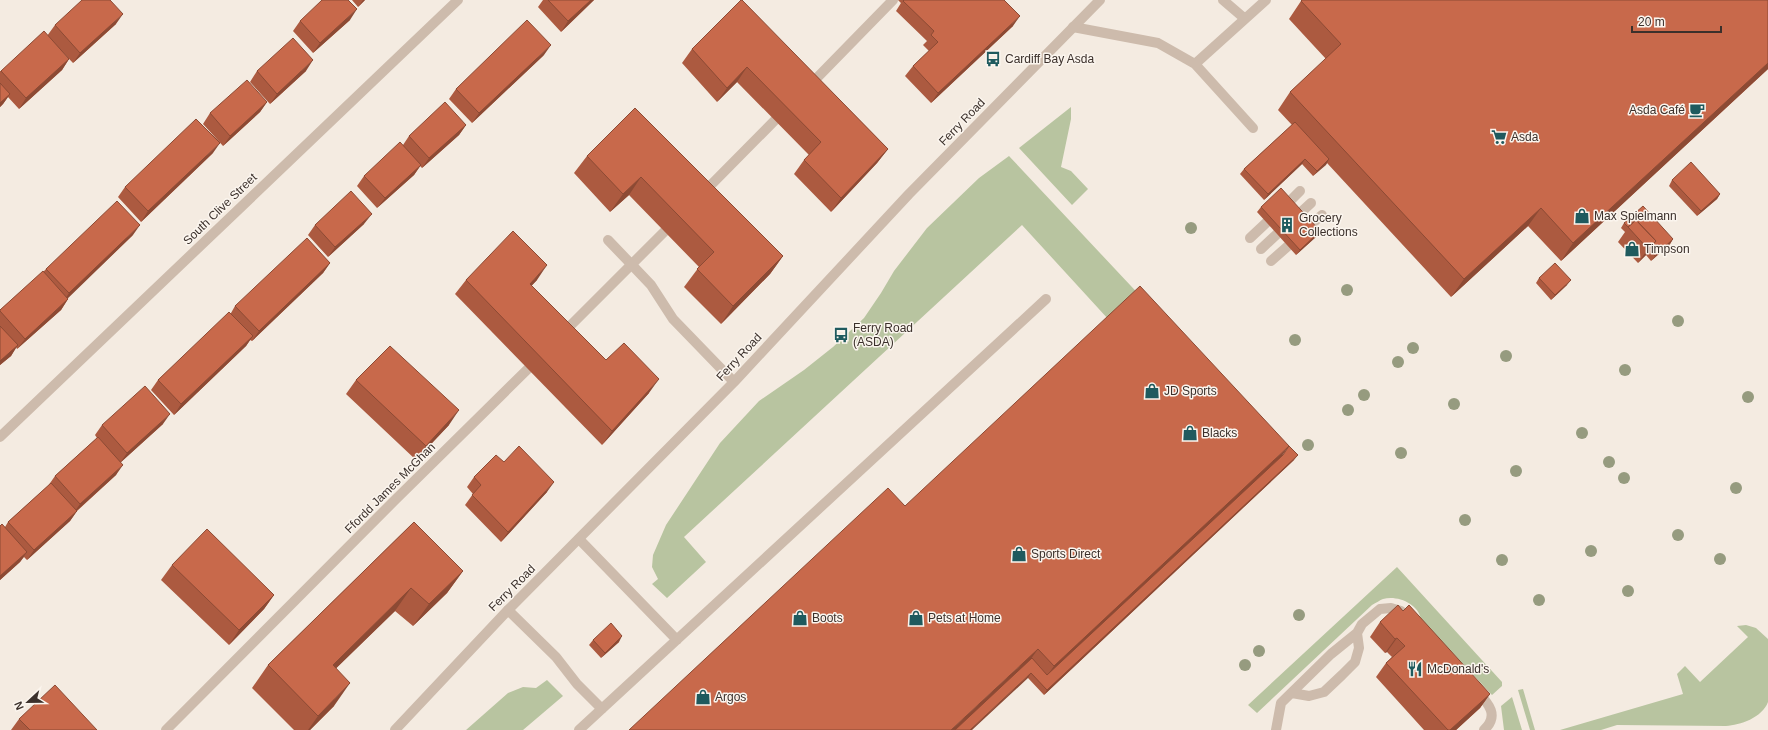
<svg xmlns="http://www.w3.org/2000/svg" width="1768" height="730" font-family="Arial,sans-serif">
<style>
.green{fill:#b8c4a0}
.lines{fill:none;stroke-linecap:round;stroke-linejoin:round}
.lane{stroke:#cdbbac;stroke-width:10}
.street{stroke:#cdbbac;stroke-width:10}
.tree{fill:#969b7f}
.wall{fill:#ac5a40}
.shaded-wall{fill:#8c4a34}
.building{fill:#c8694b;stroke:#8c4a34}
.labels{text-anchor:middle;stroke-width:3;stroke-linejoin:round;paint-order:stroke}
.poi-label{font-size:12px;fill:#3b302b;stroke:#fbf5ee;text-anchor:start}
.street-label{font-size:12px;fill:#3b302b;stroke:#fbf5ee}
</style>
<rect width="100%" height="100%" fill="#f4ebe1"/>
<path class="green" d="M1071,107V119L1061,167L1071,171L1088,189L1072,205L1019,148Z
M1009,156L1237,399L1109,320L1022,225L684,537L706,562L667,598L652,584L658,579L652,567L653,555L666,525L720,443L759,401L804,370L833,347L864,318L881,293L894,271L927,228L979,178Z
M1397,567L1502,682V686L1492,695L1421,619C1418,604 1398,595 1383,599C1380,600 1376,603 1372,605L1257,713L1248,705Z
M1746,625L1756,628L1768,639C1768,650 1768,695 1768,702C1762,718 1740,725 1726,726L1617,725L1601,730H1560L1683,694L1677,674L1685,666L1700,682L1748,637L1737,626Z
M547,680L563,696L523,730H466L508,693L523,687L536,688Z
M1523,689L1535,730H1530L1518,690Z
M1512,697L1522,730H1504L1501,706Z"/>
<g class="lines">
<path class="lane" d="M1223,0L1244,18
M1073,27L1158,43L1195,64
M809,86L893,0
M1253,128L1195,64L1266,0
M702,194L784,111
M1287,204L1300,191
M1298,215L1311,203
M1308,227L1322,215
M1250,238L1266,223
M608,240L631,264
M1261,249L1277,234
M1271,261L1288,246
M562,334L674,222
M579,539L677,640
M508,610L556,657L577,684L602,709
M1476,690C1488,703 1500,715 1484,730
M1292,693L1309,696L1324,692L1342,675L1355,662L1359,648L1357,633
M166,730L394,501L537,360
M579,730L1046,299
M1276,730L1281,703L1331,654L1357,633L1362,624L1380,609L1391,608L1401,611L1405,615"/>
<path class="street" d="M631,264L651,285L673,319L734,382
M0,437L458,0
M395,730L508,610L734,382L909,194L1100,0"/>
</g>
<g class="tree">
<circle cx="1191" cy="228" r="6"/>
<circle cx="1347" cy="290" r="6"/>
<circle cx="1678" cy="321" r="6"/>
<circle cx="1295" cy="340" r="6"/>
<circle cx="1413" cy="348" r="6"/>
<circle cx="1506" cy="356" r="6"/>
<circle cx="1398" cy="362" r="6"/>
<circle cx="1625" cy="370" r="6"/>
<circle cx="1364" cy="395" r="6"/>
<circle cx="1748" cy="397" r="6"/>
<circle cx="1454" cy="404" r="6"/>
<circle cx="1348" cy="410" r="6"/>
<circle cx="1582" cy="433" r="6"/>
<circle cx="1308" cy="445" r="6"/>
<circle cx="1401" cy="453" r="6"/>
<circle cx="1609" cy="462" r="6"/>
<circle cx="1516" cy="471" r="6"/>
<circle cx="1624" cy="478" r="6"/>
<circle cx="1736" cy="488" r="6"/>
<circle cx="1465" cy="520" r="6"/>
<circle cx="1678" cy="535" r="6"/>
<circle cx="1591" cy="551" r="6"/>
<circle cx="1720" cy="559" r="6"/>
<circle cx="1502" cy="560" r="6"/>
<circle cx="1628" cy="591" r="6"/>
<circle cx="1539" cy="600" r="6"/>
<circle cx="1299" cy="615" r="6"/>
<circle cx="1259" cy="651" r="6"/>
<circle cx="1245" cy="665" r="6"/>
</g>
<path class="wall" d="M352,0H365L358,7Z
M543,0H594L561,32L538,7Z
M741,0L888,149L877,163L831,212L794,174L804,160L809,155L737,82L717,102L682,63L692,49Z
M898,0H1004L1013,26L931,103L905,76L913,66L929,51L923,45L927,41L896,11L901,3Z
M1768,0V69L1561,261L1528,226L1451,297L1327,163L1313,176L1302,164L1264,200L1240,174L1244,169L1292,125L1278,110L1290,92L1326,59L1289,19L1301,1Z
M350,20L313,53L293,31L300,21Z
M116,24L73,63L47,36L55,25Z
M544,55L472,123L449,99L456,89Z
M69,59L62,70L19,109L8,97L3,104L0,107V71H1Z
M257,71H306L270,104L250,82Z
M267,102L260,112L223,146L203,124L210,113Z
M635,108L783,256L770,274L721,324L684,287L699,267L629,195L610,212L574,173L587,156Z
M466,125L459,135L422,168L420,166L414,175L377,208L357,186L364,176L403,145L409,136Z
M213,153L141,222L118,197L125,187Z
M1672,180L1720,194L1717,199L1697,216L1669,186Z
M1261,207L1320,231L1317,236L1296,255L1257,212Z
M1624,223L1673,239L1670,244L1651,261L1646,255L1638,263L1618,242L1625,232L1621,228Z
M364,224L328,257L308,235L315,225Z
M133,235L67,298L68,299L61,310L17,349L16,347L11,356L0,365V310L43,272L46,269Z
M330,263L323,273L252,341L250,340L246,346L174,415L151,390L158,380L231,313L235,306Z
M1539,278L1567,285L1551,300L1536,283Z
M466,280H537L531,286L606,360L649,393L602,445L455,294Z
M356,380L449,425L416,460L346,394Z
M163,424L121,462L116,475L77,511L70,521L27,560L24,557L20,562L0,580V526L5,527L8,522L48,486L55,476L97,438L95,435L102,425Z
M1294,460L1044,695L1028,678L905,506Z
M504,462L547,492L501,542L465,505L473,494L467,487L474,477Z
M414,522L463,571L447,593L413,626L395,611L336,668L334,706L310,730H294L252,688L268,665Z
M172,565L274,595L264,609L229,645L161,580Z
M1403,611L1490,694L1480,708L1456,730H1424L1376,677L1386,663L1392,657L1387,652L1385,653L1370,637L1380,622Z
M593,640L619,642L601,658L589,645Z
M19,719L97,730H11Z"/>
<path class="shaded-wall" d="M363,0H365L358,7Z
M591,0H594L561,32L568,21Z
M357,9L350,20L313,53L320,43Z
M123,14L116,24L73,63L80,53Z
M1020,16L1013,26L931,103L938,93Z
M551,45L544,55L472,123L479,113Z
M69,59L62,70L19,109L26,98Z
M313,60L306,71L270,104L277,94Z
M1768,63V69L1561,261L1573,243Z
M747,67L737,82L717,102L727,88Z
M10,94L3,104L0,107V103Z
M267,102L260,112L223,146L230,136Z
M466,125L459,135L422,168L429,158Z
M220,143L213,153L141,222L148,211Z
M888,149L877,163L831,212L841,198Z
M1305,159L1302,164L1264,200L1268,194Z
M1329,159L1326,165L1313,176L1317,171Z
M421,165L414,175L377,208L385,198Z
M641,177L629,195L610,212L623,194Z
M1720,194L1717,199L1697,216L1701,211Z
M1541,208L1528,226L1451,297L1464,279Z
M372,214L364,224L328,257L335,247Z
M140,225L133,235L62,304L69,293Z
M1320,231L1317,236L1296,255L1300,250Z
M1673,239L1670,244L1651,261L1655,256Z
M1656,241L1646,255L1638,263L1648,249Z
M783,256L770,274L721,324L733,306Z
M330,263L323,273L252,341L259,331Z
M547,265L537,280L520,298L530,284Z
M1571,280L1567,285L1551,300L1555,295Z
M68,299L61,310L17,349L25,339Z
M253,336L246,346L174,415L181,404Z
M18,345L11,356L0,365V361Z
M659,379L649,393L602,445L612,431Z
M459,410L449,425L416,460L426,446Z
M170,414L163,424L120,463L127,453Z
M1289,446L1279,460L1044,680L1054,666Z
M1298,455L1294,460L1044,695L1047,690Z
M123,465L116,475L73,514L80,504Z
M554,482L547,492L501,542L508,532Z
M77,511L70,521L27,560L34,550Z
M27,552L20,562L0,580V576Z
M463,571L447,593L413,626L429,604Z
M411,588L395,611L317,687L333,665Z
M274,595L264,609L229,645L239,630Z
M622,636L619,642L601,658L605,653Z
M1397,638L1387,652L1385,653L1395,639Z
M1038,649L1028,663L957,730H951Z
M1031,673L1028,678L972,730H970Z
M350,683L334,706L310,730H308L318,716Z
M1490,694L1480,708L1456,730H1450Z"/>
<path class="building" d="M82,0H110L123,14L80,53L55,25Z
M322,0H348L357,9L320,43L300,21Z
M548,0H591L568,21Z
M741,0H742L888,149L841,198L804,160L821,142L747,67L727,88L692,49Z
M904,0H1004L1020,16L938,93L913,66L938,42L931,35L934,31L903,1Z
M1302,0H1768V63L1573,243L1541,208L1464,279L1290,92L1341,44L1301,1Z
M527,20L551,45L479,113L456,89Z
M44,31L69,59L26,98L1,71Z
M293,38L313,60L277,94L257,71Z
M247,80L267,102L230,136L210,113Z
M0,83L10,94L0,103Z
M445,102L466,125L429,158L409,136Z
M635,108L783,256L733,306L697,269L714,252L641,177L623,194L587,156Z
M196,119L220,143L148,211L125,187Z
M1295,122L1329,159L1317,171L1305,159L1268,194L1244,169Z
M400,142L421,165L385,198L364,176Z
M1691,162L1720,194L1701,211L1672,180Z
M1281,188L1320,231L1300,250L1261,207Z
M351,191L372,214L335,247L315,225Z
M117,201L140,225L69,293L46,269Z
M1643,206L1673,239L1655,256L1649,250L1656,241L1636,220L1628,227L1624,223Z
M1636,220L1656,241L1648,249L1628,227Z
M513,231L547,265L530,284L606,360L624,343L659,379L612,431L466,280Z
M307,238L330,263L259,331L235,306Z
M1555,263L1571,280L1555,295L1539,278Z
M43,271L68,299L25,339L0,311V310Z
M1140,286L1289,446L1054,666L1038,649L951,730H629L888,488L905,506Z
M229,312L253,336L181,404L158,380Z
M0,326L18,345L0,361Z
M390,346L459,410L426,446L356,380Z
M145,386L170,414L127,453L102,425Z
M98,437L123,465L80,504L55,476Z
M519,446L554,482L508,532L472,495L481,485L474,477L496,455L504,462Z
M1289,446L1298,455L1047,690L1031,673L970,730H955L1032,658L1047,675L1283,455Z
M51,483L77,511L34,550L8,522Z
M414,522L463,571L429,604L411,588L333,665L350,683L318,716L268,665Z
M2,524L27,552L0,576V526Z
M207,529L274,595L239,630L172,565Z
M1398,605L1403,611L1409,605L1490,694L1450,730H1448L1386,663L1405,646L1397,638L1395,639L1380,622Z
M611,623L622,636L605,653L593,640Z
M55,685L97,730H30L19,719Z"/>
<defs>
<symbol id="bus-bare" viewBox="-9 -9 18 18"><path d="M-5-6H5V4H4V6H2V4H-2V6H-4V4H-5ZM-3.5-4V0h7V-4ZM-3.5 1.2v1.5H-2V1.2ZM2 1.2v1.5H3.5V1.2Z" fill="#1f5a5e" stroke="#fbf5ee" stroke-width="2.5" paint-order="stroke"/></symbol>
<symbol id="cafe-bare" viewBox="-9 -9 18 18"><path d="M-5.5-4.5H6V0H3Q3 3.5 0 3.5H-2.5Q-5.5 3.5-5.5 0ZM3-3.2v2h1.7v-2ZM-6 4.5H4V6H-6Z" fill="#1f5a5e" stroke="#fbf5ee" stroke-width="2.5" paint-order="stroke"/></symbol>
<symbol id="supermarket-bare" viewBox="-9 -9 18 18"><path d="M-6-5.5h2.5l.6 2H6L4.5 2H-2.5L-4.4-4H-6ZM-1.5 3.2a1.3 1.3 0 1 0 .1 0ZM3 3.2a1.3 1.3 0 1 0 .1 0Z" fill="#1f5a5e" stroke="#fbf5ee" stroke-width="2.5" paint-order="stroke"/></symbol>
<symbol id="shop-bare" viewBox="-9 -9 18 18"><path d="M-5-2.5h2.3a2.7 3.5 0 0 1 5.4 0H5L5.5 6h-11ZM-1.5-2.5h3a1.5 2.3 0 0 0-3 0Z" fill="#1f5a5e" stroke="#fbf5ee" stroke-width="2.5" paint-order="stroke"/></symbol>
<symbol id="building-bare" viewBox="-9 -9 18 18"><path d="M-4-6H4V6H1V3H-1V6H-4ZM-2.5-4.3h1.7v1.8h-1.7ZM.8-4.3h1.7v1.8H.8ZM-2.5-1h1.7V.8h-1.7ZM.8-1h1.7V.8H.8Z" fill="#1f5a5e" stroke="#fbf5ee" stroke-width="2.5" paint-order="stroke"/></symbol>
<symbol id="restaurant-bare" viewBox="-9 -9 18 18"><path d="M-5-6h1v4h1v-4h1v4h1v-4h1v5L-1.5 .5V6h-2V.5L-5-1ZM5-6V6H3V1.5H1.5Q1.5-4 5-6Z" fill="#1f5a5e" stroke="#fbf5ee" stroke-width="2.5" paint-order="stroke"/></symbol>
</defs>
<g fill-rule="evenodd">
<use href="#bus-bare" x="982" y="48" width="22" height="22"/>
<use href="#cafe-bare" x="1686" y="99" width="22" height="22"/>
<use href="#supermarket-bare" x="1488" y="126" width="22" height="22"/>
<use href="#shop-bare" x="1571" y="205" width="22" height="22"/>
<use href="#building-bare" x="1276" y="214" width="22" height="22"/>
<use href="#shop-bare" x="1621" y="238" width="22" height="22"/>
<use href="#bus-bare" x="830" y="324" width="22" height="22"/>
<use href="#shop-bare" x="1141" y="380" width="22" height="22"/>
<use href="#shop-bare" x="1179" y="422" width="22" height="22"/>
<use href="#shop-bare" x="1008" y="543" width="22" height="22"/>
<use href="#shop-bare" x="789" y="607" width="22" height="22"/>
<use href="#shop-bare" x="905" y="607" width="22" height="22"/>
<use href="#restaurant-bare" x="1404" y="658" width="22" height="22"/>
<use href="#shop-bare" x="692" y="686" width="22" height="22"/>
</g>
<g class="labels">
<g class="poi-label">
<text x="1005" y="63">Cardiff Bay Asda</text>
<text x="1685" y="114" text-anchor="end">Asda Café</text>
<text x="1511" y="141">Asda</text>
<text x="1594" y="220">Max Spielmann</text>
<text x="1299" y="222">Grocery<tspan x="1299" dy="14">Collections</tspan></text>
<text x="1644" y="253">Timpson</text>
<text x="853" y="332">Ferry Road<tspan x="853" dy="14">(ASDA)</tspan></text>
<text x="1164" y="395">JD Sports</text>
<text x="1202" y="437">Blacks</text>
<text x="1031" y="558">Sports Direct</text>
<text x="812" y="622">Boots</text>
<text x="928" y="622">Pets at Home</text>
<text x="1427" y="673">McDonald's</text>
<text x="715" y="701">Argos</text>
</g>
<g class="street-label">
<text transform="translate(962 122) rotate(-46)" y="4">Ferry Road</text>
<text transform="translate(220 209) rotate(-44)" y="4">South Clive Street</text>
<text transform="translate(739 357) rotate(-47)" y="4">Ferry Road</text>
<text transform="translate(390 488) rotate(-45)" y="4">Ffordd James McGhan</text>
<text transform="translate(512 588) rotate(-45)" y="4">Ferry Road</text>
</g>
</g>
<g transform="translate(28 702) rotate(248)" stroke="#fbf5ee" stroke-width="3" paint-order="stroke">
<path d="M0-3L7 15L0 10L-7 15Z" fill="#3b302b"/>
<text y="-6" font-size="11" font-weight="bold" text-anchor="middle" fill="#3b302b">N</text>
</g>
<path d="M1632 26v6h89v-6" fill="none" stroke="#3b302b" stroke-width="2"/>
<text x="1638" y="26" font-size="12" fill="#3b302b" stroke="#fbf5ee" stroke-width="3" paint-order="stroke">20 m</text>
</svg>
